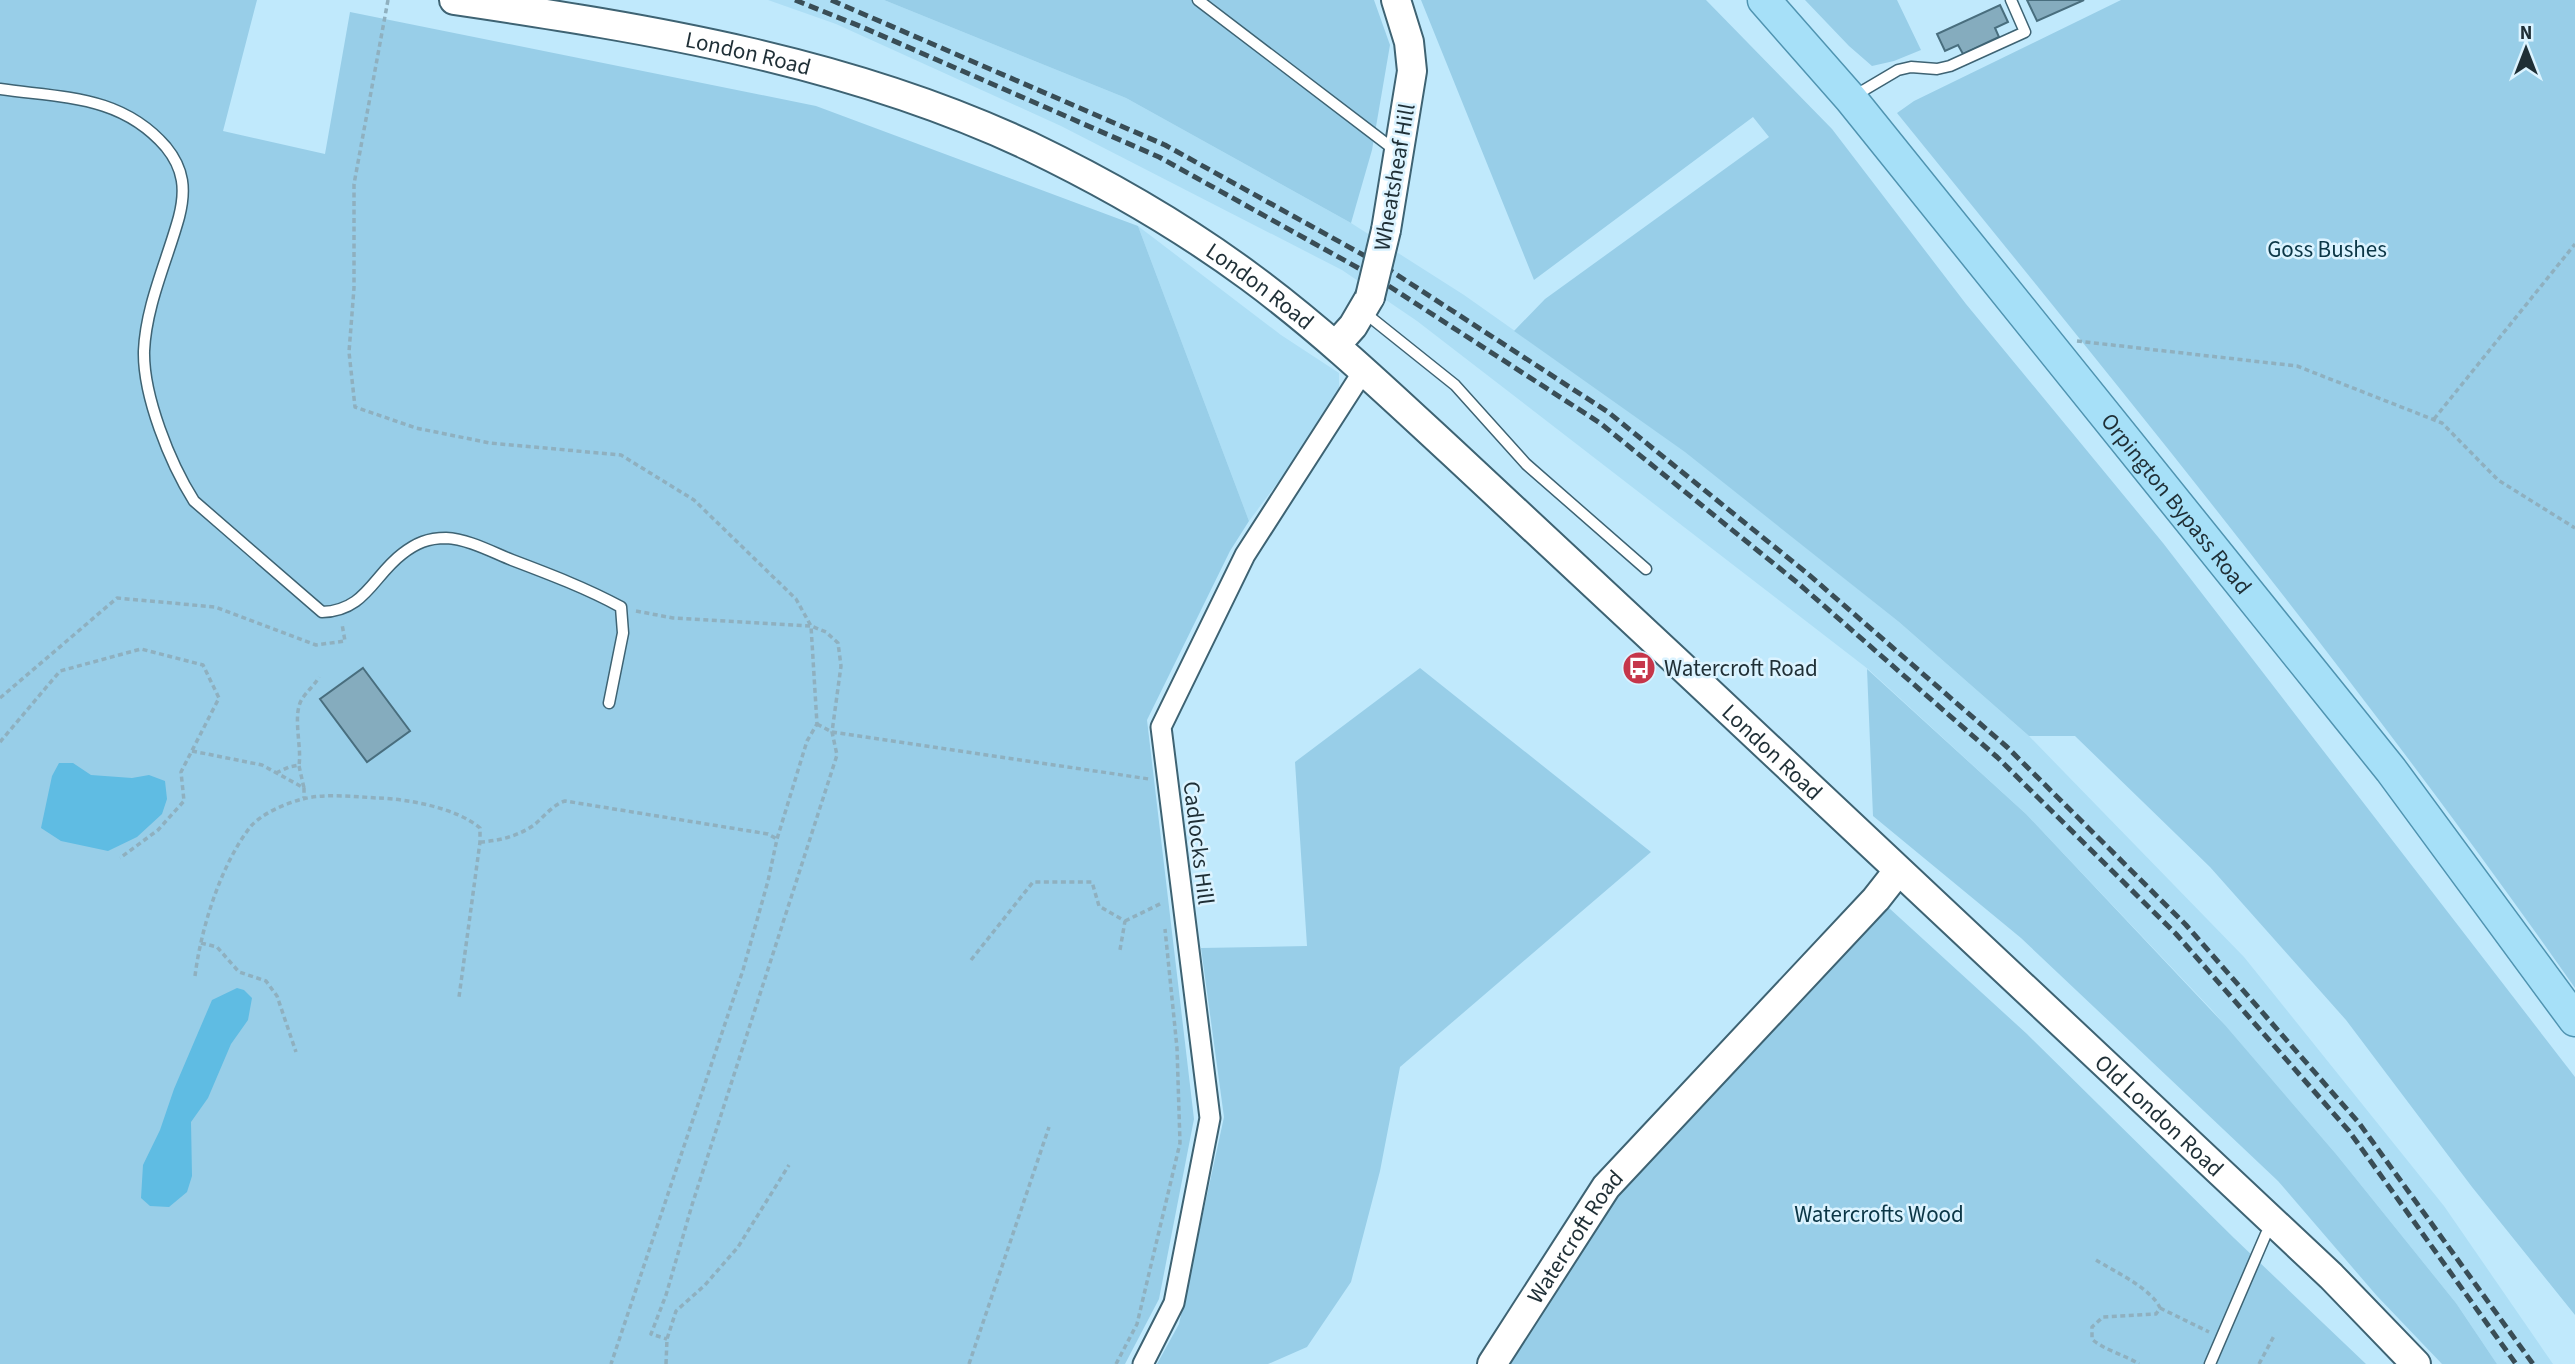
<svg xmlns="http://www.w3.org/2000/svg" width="2575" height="1364" font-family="'Source Sans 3',sans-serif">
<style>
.built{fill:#addef5}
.green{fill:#98cee8}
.water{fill:#5fbce3}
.building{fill:#85acbe;stroke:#496e7e;stroke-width:2}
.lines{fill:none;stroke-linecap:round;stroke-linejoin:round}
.lane-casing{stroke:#3e6373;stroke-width:13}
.street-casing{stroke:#3e6373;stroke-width:23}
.secondary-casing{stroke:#3e6373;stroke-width:32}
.primary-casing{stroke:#5094b1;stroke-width:35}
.path{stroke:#8fb0bf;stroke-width:3.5;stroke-dasharray:5 3.5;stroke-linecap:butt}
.lane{stroke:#fff;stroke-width:10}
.street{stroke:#fff;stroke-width:19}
.secondary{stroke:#fff;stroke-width:28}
.primary{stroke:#a6e0f8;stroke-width:32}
.rail{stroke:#394d56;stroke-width:5;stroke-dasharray:10 5;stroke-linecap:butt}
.secondary-bridge-casing{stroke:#3e6373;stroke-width:32;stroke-linecap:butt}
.secondary-bridge{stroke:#fff;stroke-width:28}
.labels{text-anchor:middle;stroke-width:5;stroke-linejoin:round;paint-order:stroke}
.street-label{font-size:23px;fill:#1f2f36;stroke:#dbf3ff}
.park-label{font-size:23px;fill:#0b3646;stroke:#dbf3ff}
.poi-label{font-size:23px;fill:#1f2f36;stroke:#dbf3ff;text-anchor:start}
</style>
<rect width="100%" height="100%" fill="#c0e9fc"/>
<path class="built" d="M768,0H884L1126,98L1351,223L1464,295L1685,451L1899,622L2029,736L2244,957L2444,1206L2553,1364H2497L2456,1303L2336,1154L2212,1010L2026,814L1868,669L1417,321L1342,270L1061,126L836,24Z
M1138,226L1281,335L1339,373V401L1249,521Z"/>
<path class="green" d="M0,0H257L223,131L325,154L350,12L816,106L1138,226L1249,521L1230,551L1147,720L1194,1119L1159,1299L1125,1364H0Z
M884,0H1374L1390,45L1372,150L1351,223L1126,98Z
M1421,0H1706L1832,129L1966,304L2163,543L2575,1077V1315L2472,1187L2346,1020L2210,867L2075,736H2029L1899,622L1685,452L1514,331L1545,299L1769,137L1753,117L1534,280Z
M1805,0H1897L1921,50L1894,61L1872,66L1849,46Z
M2121,0H2575V988C2363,686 2129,399 1897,113L1914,101Z
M1420,668L1651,852L1400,1067L1380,1171L1351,1282L1307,1347L1268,1364H1157L1179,1324L1224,1117L1201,948L1307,946L1295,762Z
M1867,669L2026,814L2225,1025L2336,1154L2456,1303L2497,1364H2442L2377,1296L2278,1181L2021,938L1873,816Z
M1889,908L2027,1034L2234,1238L2366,1364H1502L1618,1195Z"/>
<path class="water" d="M59,763H73L91,775L132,778L149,775L165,781L167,799L162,814L137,837L108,851L61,841L41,828L52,776Z
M237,988L244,990L252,998L248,1020L231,1044L208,1098L191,1122L192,1176L187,1192L169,1207L150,1206L141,1198L143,1165L160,1130L174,1089L212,1000Z"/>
<path class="building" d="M2027,0H2084L2037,21Z
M2000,5L2008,22L1995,28L1999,37L1963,54L1958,45L1945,51L1937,34Z
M363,668L410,731L367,762L320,699Z"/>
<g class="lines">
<defs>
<path id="lane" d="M1198,0L1396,151
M0,89C63,98 121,95 166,147C184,169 186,190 179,217C167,261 146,305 144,351C143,396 170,463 194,501L322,612C365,611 373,576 402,554C416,543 428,538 446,538C468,539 492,552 512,560C549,574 586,588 621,607L623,633L609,703
M1854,96L1898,70L1911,67L1937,69L1950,66L2025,32L2011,0
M1365,313L1455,385L1526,464L1646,569
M2210,1364L2266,1234L2274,1224"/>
<path id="street" d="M1143,1364L1174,1303L1210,1118L1161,727L1245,555L1364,370"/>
<g id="secondary">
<path id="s1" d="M454,0C651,29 848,61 1029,146C1106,183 1181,226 1250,277C1322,330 1387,392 1453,453C1527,522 1601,591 1675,660C1893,866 2112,1071 2331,1276L2416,1364"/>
<path d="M1386,230L1412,71L1409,42L1396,0"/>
<path d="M1336,345L1353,326L1370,297"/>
<path id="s2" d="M1492,1364L1606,1187L1876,899L1898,871"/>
</g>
<g id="primary">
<path id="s3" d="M1764,0L1851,99L2346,714L2391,770L2575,1020"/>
</g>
</defs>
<use href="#lane" class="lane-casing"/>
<use href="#street" class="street-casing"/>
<use href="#secondary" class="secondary-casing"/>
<use href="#primary" class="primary-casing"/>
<path class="path" d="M388,0L354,184V288L349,352L355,407L416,428L490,443L621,455L694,500L796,599L811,626L817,724L807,741L777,839L768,881L743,970L611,1364
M2077,341L2297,366L2442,423L2498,480L2575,528
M2434,419L2575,244
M636,611L673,618L811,626L826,632L838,643L841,666L832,732L837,755L692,1205L666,1295L651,1334L667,1339
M0,698L117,598L215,607L316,645L345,641L342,624
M817,724L832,732L1149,779
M0,742L60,671L141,649L203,665L219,698L181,772L184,801L158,830L120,858
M192,751L262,765L304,788V798
M299,766L304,788
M276,773L289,767L299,765C302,747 292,715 302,699C307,691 314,686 319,677
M480,842C499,841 518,836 534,825C544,817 552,805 565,801L768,834L777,839
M1125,921L1162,903
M201,943L217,947L239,972L266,981L277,996L296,1052
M971,960L1033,882H1092L1099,906L1125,921L1120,950
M195,976C201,928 221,864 251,826C263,813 286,803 303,799C324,793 356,797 378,798C408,799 457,808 480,828V842L459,997
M2096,1260C2114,1271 2152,1289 2160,1308L2156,1314L2103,1317L2092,1327V1339C2102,1349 2125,1355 2139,1364
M2160,1308L2209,1332
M666,1364L667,1339L676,1311L705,1285L738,1247L789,1165
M969,1364L1049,1127
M1116,1364L1137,1324L1180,1143L1177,1048L1165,929
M2259,1364L2275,1334"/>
<use href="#lane" class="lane"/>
<use href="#street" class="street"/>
<use href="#secondary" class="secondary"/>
<use href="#primary" class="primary"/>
<path class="rail" d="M795,0L862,27L1159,157L1378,279L1600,423L1799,584L1997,757L2176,934L2349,1131L2516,1364
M831,0L1165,145L1385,267L1608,412L1808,574L2007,747L2186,925L2359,1123L2533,1364"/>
<defs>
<path id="secondary-bridge" d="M1370,297L1386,230"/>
</defs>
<use href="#secondary-bridge" class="secondary-bridge-casing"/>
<use href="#secondary-bridge" class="secondary-bridge"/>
</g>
<defs>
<symbol id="bus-disc" viewBox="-11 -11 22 22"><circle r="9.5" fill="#c6364a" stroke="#dbf3ff"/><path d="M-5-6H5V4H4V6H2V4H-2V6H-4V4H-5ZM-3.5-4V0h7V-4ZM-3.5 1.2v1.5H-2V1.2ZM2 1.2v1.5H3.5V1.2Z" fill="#fff"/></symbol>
</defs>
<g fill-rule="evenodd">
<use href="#bus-disc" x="1620" y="649" width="38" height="38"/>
</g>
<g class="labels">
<g class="street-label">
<text dy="8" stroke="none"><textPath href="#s1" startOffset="299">London Road</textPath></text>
<text transform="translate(1394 177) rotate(-80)" y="8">Wheatsheaf Hill</text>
<text dy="8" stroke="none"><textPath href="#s1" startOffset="866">London Road</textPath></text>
<text dy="8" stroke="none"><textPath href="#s3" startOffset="651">Orpington Bypass Road</textPath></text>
<text dy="8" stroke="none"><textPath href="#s1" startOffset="1559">London Road</textPath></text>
<text transform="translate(1199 843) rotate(83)" y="8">Cadlocks Hill</text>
<text dy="8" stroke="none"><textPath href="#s1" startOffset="2090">Old London Road</textPath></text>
<text dy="8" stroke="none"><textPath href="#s2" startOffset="152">Watercroft Road</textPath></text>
</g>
<g class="park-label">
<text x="2327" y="257">Goss Bushes</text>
<text x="1879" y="1222">Watercrofts Wood</text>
</g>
<g class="poi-label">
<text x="1664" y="676">Watercroft Road</text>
</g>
</g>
<g transform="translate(2526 49)" stroke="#dbf3ff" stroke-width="5" paint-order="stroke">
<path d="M0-5L12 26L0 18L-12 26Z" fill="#1f2f36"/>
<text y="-10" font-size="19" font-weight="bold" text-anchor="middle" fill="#1f2f36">N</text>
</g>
</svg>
